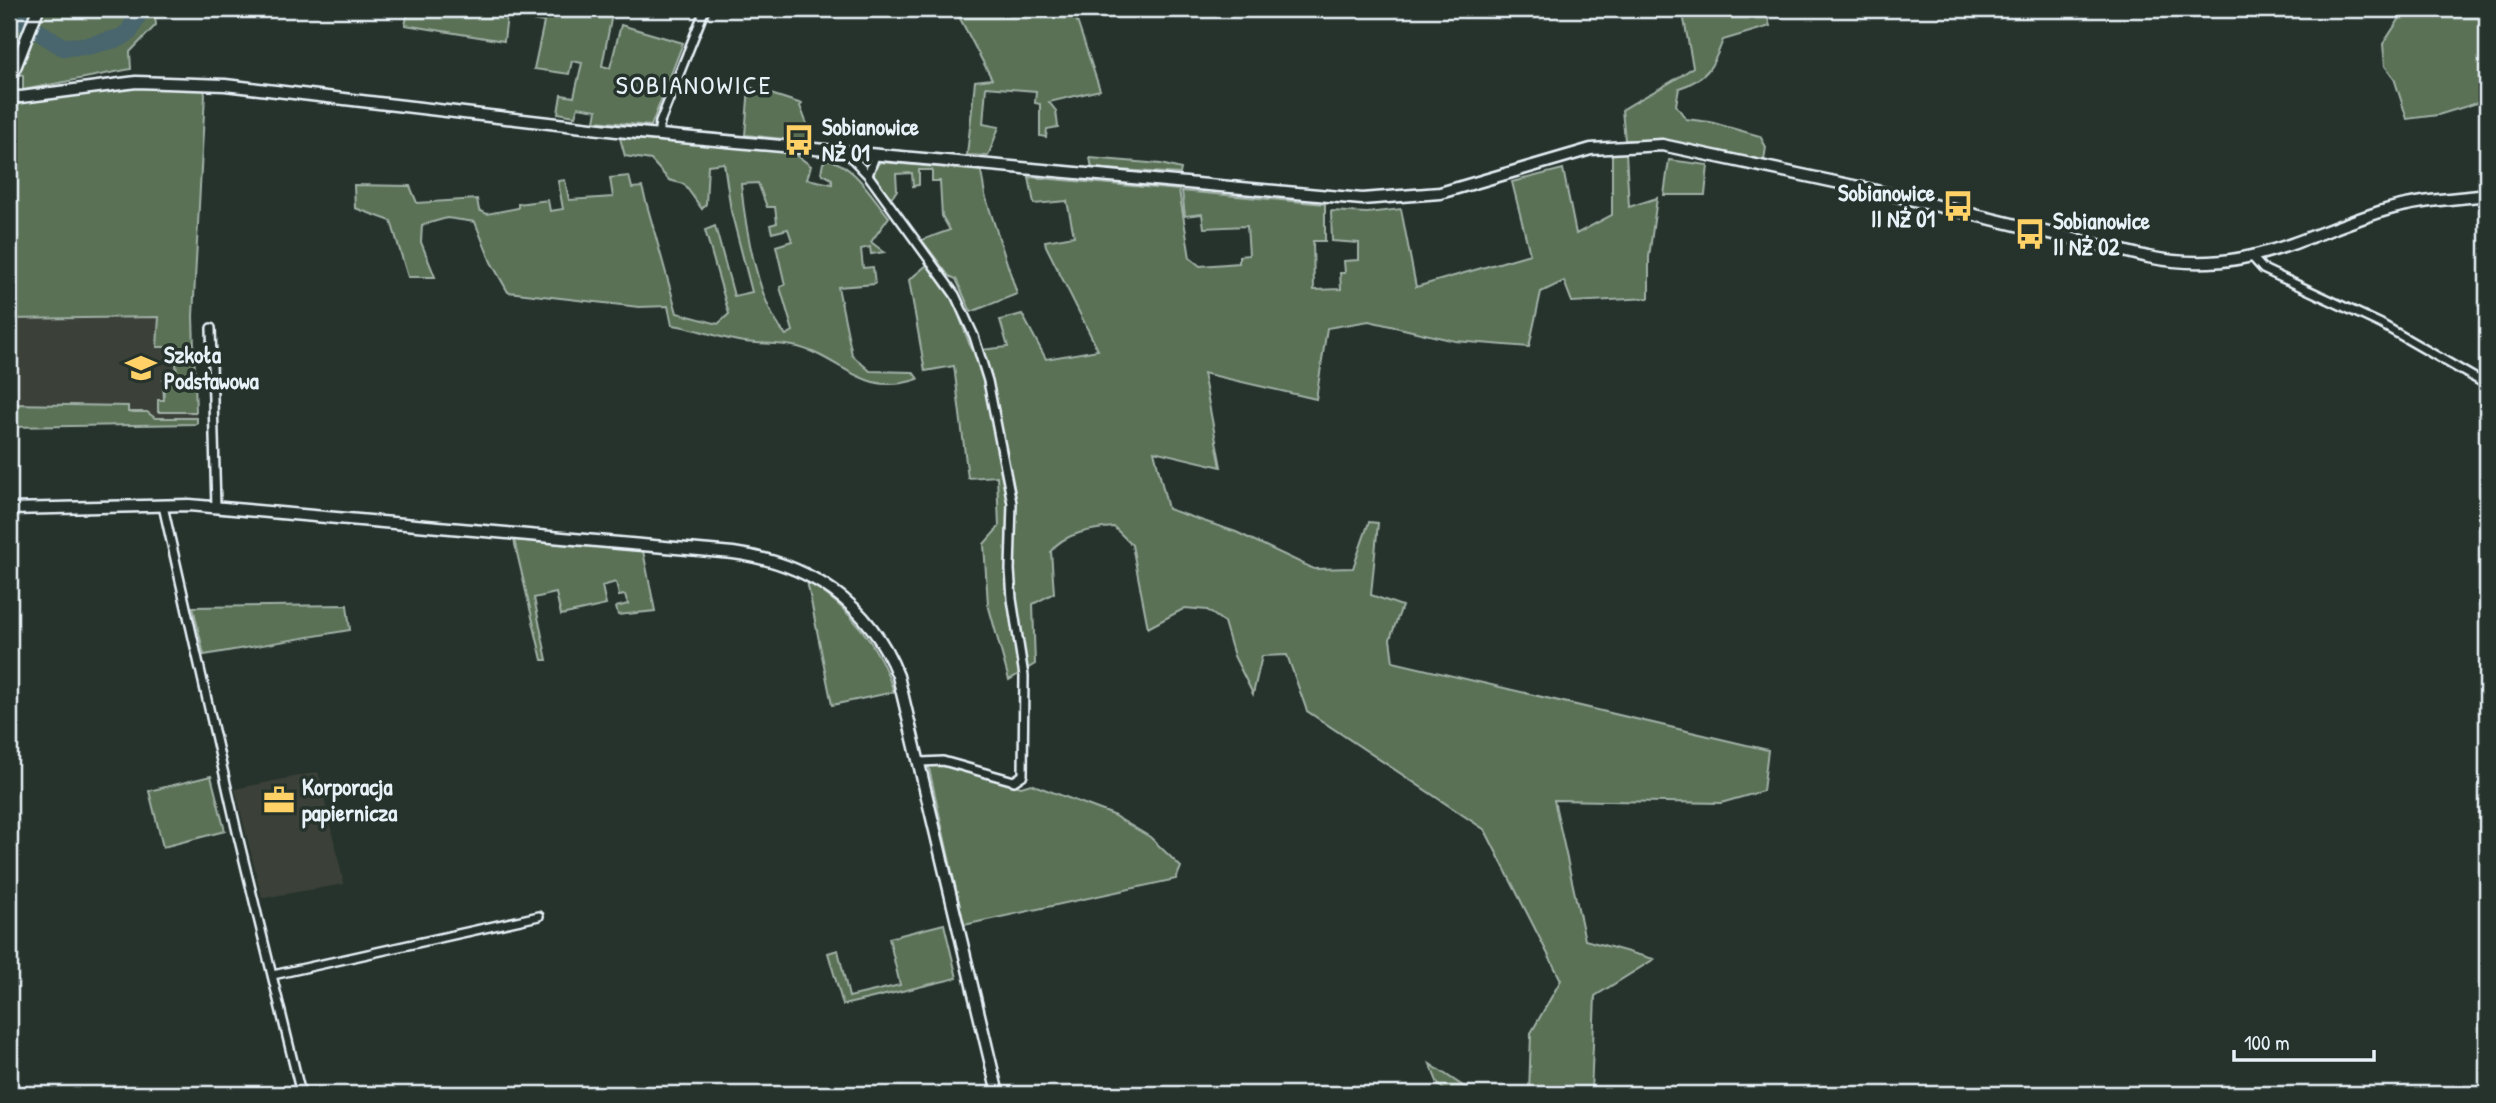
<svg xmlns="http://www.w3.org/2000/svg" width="2496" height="1103" font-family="'Patrick Hand',sans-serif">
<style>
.built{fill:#3b4139}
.green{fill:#5a7156;stroke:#a1b1a7;stroke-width:2;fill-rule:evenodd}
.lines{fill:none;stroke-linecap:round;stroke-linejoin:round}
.river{stroke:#48656d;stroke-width:18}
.minor-casing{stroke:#e8f1f8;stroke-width:12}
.tertiary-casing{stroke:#e8f1f8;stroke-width:15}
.minor{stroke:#26332d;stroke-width:7}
.tertiary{stroke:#26332d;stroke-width:10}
.labels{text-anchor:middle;stroke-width:7;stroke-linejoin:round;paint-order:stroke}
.poi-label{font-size:23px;font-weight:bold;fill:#e8f1f8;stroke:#26332d;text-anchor:start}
.quarter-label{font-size:26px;letter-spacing:2px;fill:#e8f1f8;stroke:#26332d}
</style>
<rect width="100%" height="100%" fill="#26332d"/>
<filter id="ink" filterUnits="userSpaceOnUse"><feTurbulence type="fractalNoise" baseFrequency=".0143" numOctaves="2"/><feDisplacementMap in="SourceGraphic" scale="14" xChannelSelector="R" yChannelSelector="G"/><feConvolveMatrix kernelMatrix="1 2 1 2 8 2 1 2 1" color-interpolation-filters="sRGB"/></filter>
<g filter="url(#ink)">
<path class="built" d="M193,316L197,424L9,427V319Z
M318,772L344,884L262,898L235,789Z"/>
<path class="green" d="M9,9H154L156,25L130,52L131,69L23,90V75L9,72Z
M409,9H613L602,66L610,68L621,25L683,43L651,126L595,121L597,110L578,107L575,116L558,113L561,95L574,97L582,63L572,61L569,74L534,69L544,22L507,16L504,41L405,25Z
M955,9H1073L1100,90L1049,102L1056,111L1058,127L1047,129L1046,137L1040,136V104L1035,103L1036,91L986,87L983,124L999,127L988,156L967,155L975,81L992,79Z
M1682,9H1765L1770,26L1723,40C1713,67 1707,79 1679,88L1676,105L1686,119L1710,122L1760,136L1766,147L1764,161L1672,142L1625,140L1622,110C1646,94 1671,85 1693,67Z
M2406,9H2487V100L2438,115L2407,119L2394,78L2385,66L2383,44Z
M167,86L204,89L205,95L193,316L196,412H158V400H164L163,379L177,377L175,347H157L159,317L9,319V111L23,102L126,87Z
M749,87L802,104L800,106L814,142L745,135Z
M620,138L783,152L795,154L811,166L807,179L832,184V179L821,173L823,163L827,159C856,166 871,196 889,217L871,242L884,252L871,254L870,247L861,249L863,268L873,267L875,284L838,287L852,355L870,371L913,372L918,379C861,399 840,355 793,346C777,343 761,344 745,342C720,339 697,328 672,325L668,306L639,307L508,292L491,262L475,222L447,218L422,225L421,242L435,277H408L391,221L355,208L354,185L410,186L417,203L477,199L479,210L487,214L518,208V204L548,200L550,211L563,209L558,181L565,180L569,200L613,197L610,178L629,176L632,188L642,187L677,313L718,324L729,314L705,230L715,226L734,296L752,292L731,211L724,163L708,165L706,204L702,209L684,184L669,180L651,160L625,156ZM758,183L767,207H775L777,223L770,225L772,233L788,229L792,241L776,246L785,285L780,287L793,331L786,335C758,305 745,226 741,184Z
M1626,152L1629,207L1657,198L1649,257V298L1572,302L1564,281L1541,292L1529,347L1455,341L1369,321L1327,328L1316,399L1203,373L1221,467L1154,451L1168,509L1236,532L1314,569L1353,568L1369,522L1378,523L1371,595L1402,606L1390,639L1393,662L1768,750L1763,791L1721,803L1554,800L1585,940L1654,959L1595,996L1591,1094H1529L1531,1033L1561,980L1485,830L1307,711L1287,655L1262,656L1253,694L1234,656L1224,622L1207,610L1185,608L1148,628L1132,545L1114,527C1092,529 1064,533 1051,551L1054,593L1033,604L1035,664L1009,680L988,604L984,544L999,527L997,476L968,478L954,366L925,371L909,280L927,265L954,302L972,351L1008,347L1000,320L1022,314L1046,359L1098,350L1046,246L1045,241L1074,236L1067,201L1034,204L1029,177L1179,190L1190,258L1200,266L1239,263V256L1249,255L1247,226L1204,228L1202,214L1185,216L1182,191L1325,204V241H1313L1314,290L1341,289L1340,273H1345L1344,261L1359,260V243L1332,241L1331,211L1367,213L1401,209L1416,287L1530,254L1512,182L1563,169L1576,234L1612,215V153Z
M1090,158L1161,164L1181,169L1180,174L1092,168Z
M1669,160L1708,165L1705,195H1664Z
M880,162L981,171L985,195L1017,294L971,312L956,279L949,276L922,240L950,230L942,216L940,181H932V170H919V185L913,186L912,173L896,174L897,190L893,196L887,197L872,172Z
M9,404L128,406V412H147L155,418H197V424L9,427Z
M514,540L643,551L655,611L618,615L616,607L628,604L625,595L619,596L616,582L602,586L606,605L561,615L556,593L534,598L547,660H542Z
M807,581C850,608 879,644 894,692L832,705Z
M347,605L350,630L204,655L193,607Z
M928,764L944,765L1021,787L1031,784L1111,814L1150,837L1181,867L1176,879L964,925Z
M211,776L225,831L163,847L149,791Z
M944,924L957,978L843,1005L828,953L838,950L849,997L900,985L889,938Z
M1430,1064L1475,1094H1448L1438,1084Z"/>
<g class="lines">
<path class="river" d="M9,13L63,47L87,46L120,38L129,32L141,9"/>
<defs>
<path id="minor" d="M658,135L660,122L705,9
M846,152L868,175L955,295L974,336L988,381L1012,503L1010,570L1012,599L1024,676L1023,775L1014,781L943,761L921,762
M868,175L875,156
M2252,257L2263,269L2381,324L2487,385
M211,328L216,507
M163,506L238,836L301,1094
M273,975L539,916"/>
<path id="tertiary" d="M9,83L38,9
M9,96L21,97L136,82L225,85L617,131L1362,199L1440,193L1591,149L1662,145L1868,189L2148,257C2244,277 2298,237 2386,210C2419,200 2454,199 2487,195
M9,509L189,505L733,553C808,563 870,603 898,676L998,1094"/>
</defs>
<use href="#minor" class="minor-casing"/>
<use href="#tertiary" class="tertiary-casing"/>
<use href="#minor" class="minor"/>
<use href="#tertiary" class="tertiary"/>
</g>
</g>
<defs>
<symbol id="bus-bare" viewBox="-9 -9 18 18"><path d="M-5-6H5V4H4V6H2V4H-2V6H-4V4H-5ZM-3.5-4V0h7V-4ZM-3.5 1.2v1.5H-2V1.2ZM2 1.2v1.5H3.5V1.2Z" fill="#ffd166" stroke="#26332d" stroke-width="2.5" paint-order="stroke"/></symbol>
<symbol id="school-bare" viewBox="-9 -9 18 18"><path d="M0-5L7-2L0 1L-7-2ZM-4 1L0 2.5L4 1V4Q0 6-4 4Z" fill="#ffd166" stroke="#26332d" stroke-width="2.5" paint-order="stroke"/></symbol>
<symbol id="office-bare" viewBox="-9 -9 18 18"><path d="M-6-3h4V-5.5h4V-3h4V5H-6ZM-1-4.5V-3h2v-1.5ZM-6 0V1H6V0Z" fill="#ffd166" stroke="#26332d" stroke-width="2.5" paint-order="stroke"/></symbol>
</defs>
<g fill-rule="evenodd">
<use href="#bus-bare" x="777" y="118" width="44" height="44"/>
<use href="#bus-bare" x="1936" y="184" width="44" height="44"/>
<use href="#bus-bare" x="2008" y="212" width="44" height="44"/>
<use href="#school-bare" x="119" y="346" width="44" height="44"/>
<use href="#office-bare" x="257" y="778" width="44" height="44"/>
</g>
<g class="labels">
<g class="poi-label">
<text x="822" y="135">Sobianowice<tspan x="822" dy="26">NŻ 01</tspan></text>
<text x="1935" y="201" text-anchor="end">Sobianowice<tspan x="1935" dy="26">II NŻ 01</tspan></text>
<text x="2053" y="229">Sobianowice<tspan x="2053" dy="26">II NŻ 02</tspan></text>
<text x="164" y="363">Szkoła<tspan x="164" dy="26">Podstawowa</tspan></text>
<text x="302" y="795">Korporacja<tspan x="302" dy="26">papiernicza</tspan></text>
</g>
<g class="quarter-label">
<text x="694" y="94">SOBIANOWICE</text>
</g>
</g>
<rect width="2496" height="1103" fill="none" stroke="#26332d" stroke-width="35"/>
<rect x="18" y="18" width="2461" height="1068" fill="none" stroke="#e8f1f8" stroke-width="2.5" filter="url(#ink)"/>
<path d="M2234 1050v10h140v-10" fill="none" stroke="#e8f1f8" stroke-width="3.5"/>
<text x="2244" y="1050" font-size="21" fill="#e8f1f8" stroke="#26332d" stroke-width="5" paint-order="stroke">100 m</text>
</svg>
